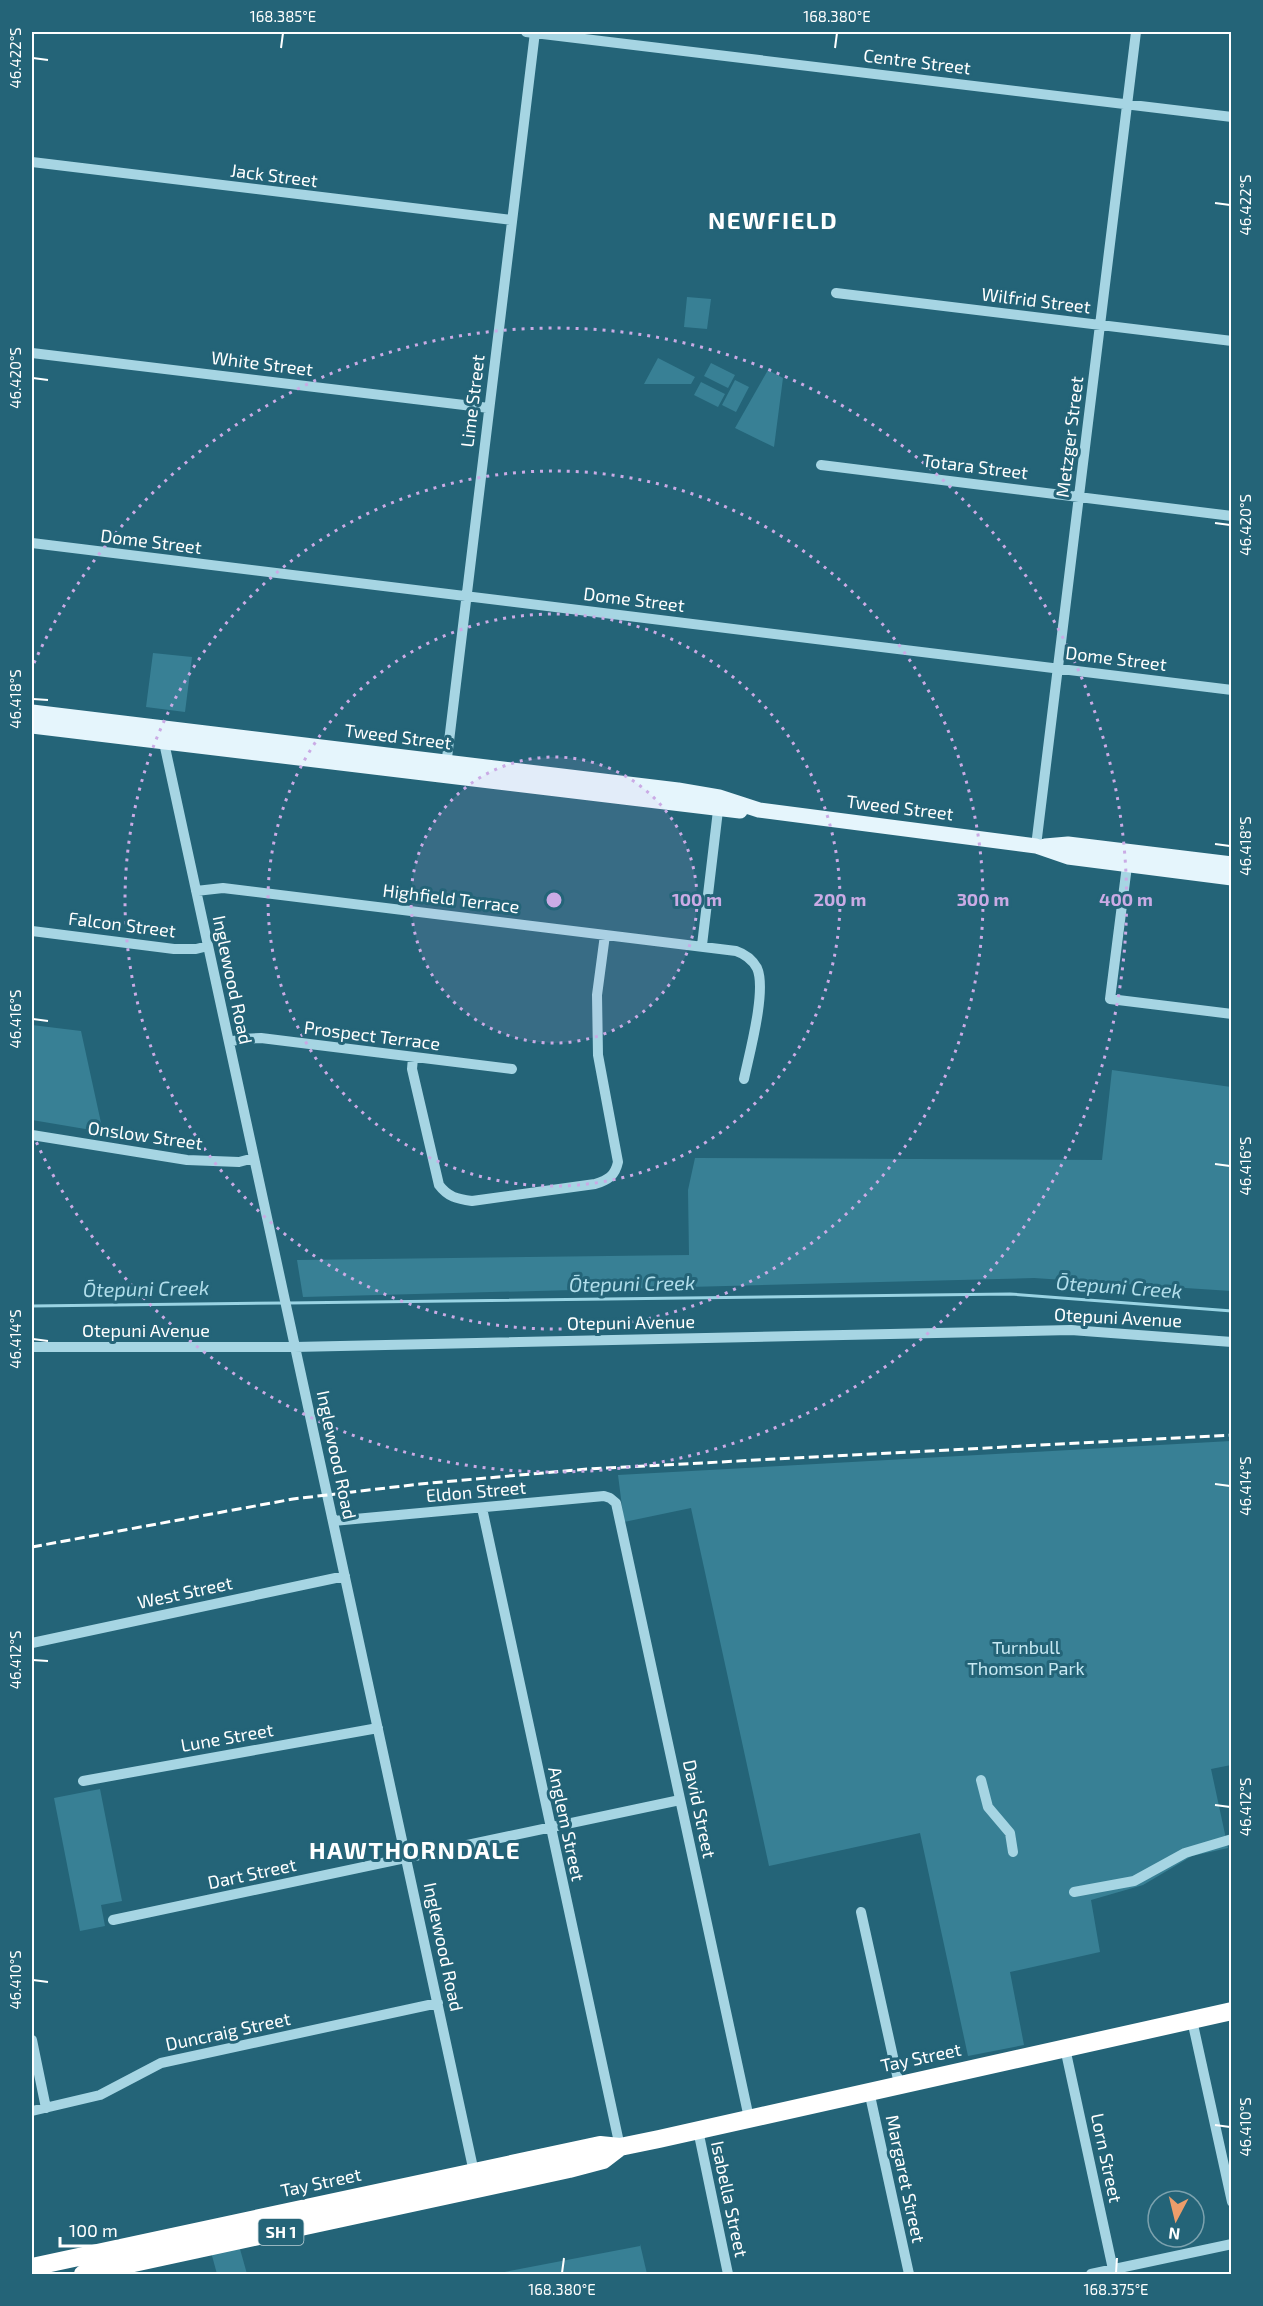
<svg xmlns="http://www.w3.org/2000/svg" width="1263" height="2306" font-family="'Exo 2',sans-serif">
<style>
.green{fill:#388095}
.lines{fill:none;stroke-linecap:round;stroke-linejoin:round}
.stream{stroke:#9ad4e4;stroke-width:3}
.minor{stroke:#a6d5e3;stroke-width:10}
.major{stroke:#e5f5fc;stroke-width:15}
.highway{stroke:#fff;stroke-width:18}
.rail{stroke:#fff;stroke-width:3;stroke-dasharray:10 4.5;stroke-linecap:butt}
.ticks{fill:none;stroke:#fff;stroke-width:2}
.ring{fill:none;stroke:#caabe5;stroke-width:3;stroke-dasharray:3 6}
.labels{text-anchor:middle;stroke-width:6;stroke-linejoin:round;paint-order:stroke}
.shield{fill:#246478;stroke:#bdd0d6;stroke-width:1.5}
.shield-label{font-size:16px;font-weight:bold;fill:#fff}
.street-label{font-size:18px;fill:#fff;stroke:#246478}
.park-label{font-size:18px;fill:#c8e9f3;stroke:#246478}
.water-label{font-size:20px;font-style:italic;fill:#b1deeb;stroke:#246478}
.district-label{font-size:24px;font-weight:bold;letter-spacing:1.5px;fill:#fff;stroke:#246478}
.centre{fill:#caabe5;stroke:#246478;stroke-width:3}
.ring-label{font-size:18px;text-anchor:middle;font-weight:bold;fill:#caabe5;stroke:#246478;stroke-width:6;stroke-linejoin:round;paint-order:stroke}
.neatline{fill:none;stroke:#fff;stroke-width:2}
.ticks-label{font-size:15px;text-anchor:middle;fill:#fff}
</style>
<rect width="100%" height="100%" fill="#246478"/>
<path class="green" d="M687,297L711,299L707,329L684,327Z
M658,358L695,377L691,384H644Z
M711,363L735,375L728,388L704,376Z
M768,370L783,378L774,447L735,428Z
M735,380L749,387L736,412L722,405Z
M701,382L725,394L718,407L694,395Z
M153,653L192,657L185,712L146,707Z
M32,1025L81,1031L103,1132L32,1120Z
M1112,1070L1231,1087V1291L1034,1278L303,1297L297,1260L689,1255L688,1190L695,1158L1102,1160Z
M1231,1441V1765L1211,1769L1228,1848L1192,1856L1143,1885L1091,1900L1100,1952L1010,1972L1024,2045L968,2056L920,1833L769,1866L691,1508L624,1522L618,1475Z
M100,1789L122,1901L101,1905L105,1926L80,1931L54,1798Z
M640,2244L647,2274H494L640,2246Z
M240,2249L247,2274H217L211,2252Z"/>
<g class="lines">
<path class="stream" d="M288,1303L1010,1294L1232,1311
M32,1306L282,1303"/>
<path class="minor" d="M526,32L1232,117
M32,162L512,220
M836,293L1232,341
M32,353L489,408
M821,465L1232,516
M32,543L1232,690
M163,738L475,2177
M446,766L535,32
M1036,846L1136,32
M1128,858L1110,999L1232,1014
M196,891L223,888L736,951C745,954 752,959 757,968C767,990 749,1055 744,1079
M32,931L174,949H196L208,946
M702,945L719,802
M229,1042L241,1039L261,1038L512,1069
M413,1058L412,1069L439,1185C448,1197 457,1199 472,1201L595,1184C608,1180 615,1176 618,1162L598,1055L597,995L605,935
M32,1135L187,1160L239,1162L254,1158
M32,1347H295L1071,1330L1232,1342
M482,1508L620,2147
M333,1521L604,1496L610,1498L616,1503L749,2118
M32,1643L345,1576
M981,1780L988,1807L1010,1833L1013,1852
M83,1781L378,1728
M1074,1892L1134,1881L1185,1853L1232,1839
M861,1912L899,2084
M113,1920L680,1800
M1192,2020L1232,2202
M32,2040L46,2108
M1065,2048L1114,2274
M869,2091L909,2274
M32,2111L100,2095L161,2063L438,2003
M698,2130L728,2274
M1091,2274L1232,2244"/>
<path class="major" d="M32,712L678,790L719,797L759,810L1036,846L1068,857L1232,878
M32,726L740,811
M1045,846L1068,844L1232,864"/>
<path class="highway" d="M32,2267L600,2145L620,2147L659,2139L1232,2011
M83,2274L569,2169L603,2160L620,2147"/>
<path class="rail" d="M32,1547L293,1499L420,1484L587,1469L1232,1435"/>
</g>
<path class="ticks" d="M281,48L283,33M835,48L837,33M33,58L48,60M1215,203L1230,205M33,378L48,380M1215,523L1230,525M33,699L48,700M1215,844L1230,846M33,1019L48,1021M1215,1164L1230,1166M33,1339L48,1341M1215,1484L1230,1486M33,1660L48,1661M1215,1805L1230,1807M33,1980L48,1982M1215,2125L1230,2127M562,2273L564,2258M1116,2273L1117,2258"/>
<circle cx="554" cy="900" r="143" fill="#caabe5" fill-opacity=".12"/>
<g class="ring">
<circle cx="554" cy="900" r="143"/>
<circle cx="554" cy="900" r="286"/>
<circle cx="554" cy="900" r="429"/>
<path d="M34 663A572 572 0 1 1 34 1137"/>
</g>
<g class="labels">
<rect class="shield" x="258.5" y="2219" width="45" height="26" rx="4.5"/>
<g class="shield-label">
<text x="281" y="2238">SH 1</text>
</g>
<g class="street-label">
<text transform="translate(917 62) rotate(7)" y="6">Centre Street</text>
<text transform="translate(274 176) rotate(7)" y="6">Jack Street</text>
<text transform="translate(1036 301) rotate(7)" y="6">Wilfrid Street</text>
<text transform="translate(262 364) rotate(7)" y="6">White Street</text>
<text transform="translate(473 401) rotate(-83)" y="6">Lime Street</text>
<text transform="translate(1070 437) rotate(-83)" y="6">Metzger Street</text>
<text transform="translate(975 467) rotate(7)" y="6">Totara Street</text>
<text transform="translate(151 542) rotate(7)" y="6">Dome Street</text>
<text transform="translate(634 600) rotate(7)" y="6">Dome Street</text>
<text transform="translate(1116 659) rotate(7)" y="6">Dome Street</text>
<text transform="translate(398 737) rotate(7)" y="6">Tweed Street</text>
<text transform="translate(900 808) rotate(7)" y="6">Tweed Street</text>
<text transform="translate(451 899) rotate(7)" y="6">Highfield Terrace</text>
<text transform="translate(122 925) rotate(7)" y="6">Falcon Street</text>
<text transform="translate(232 980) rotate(78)" y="6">Inglewood Road</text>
<text transform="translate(372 1036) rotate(7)" y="6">Prospect Terrace</text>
<text transform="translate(145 1136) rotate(8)" y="6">Onslow Street</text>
<text transform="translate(1118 1318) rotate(3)" y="6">Otepuni Avenue</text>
<text transform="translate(631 1323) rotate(-1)" y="6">Otepuni Avenue</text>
<text x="146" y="1337">Otepuni Avenue</text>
<text transform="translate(336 1455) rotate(78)" y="6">Inglewood Road</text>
<text transform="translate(476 1492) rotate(-5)" y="6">Eldon Street</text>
<text transform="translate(185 1593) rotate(-12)" y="6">West Street</text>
<text transform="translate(227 1738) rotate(-10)" y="6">Lune Street</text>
<text transform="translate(699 1809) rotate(78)" y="6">David Street</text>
<text transform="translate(566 1824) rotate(78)" y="6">Anglem Street</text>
<text transform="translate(252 1874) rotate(-12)" y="6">Dart Street</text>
<text transform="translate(443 1947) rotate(78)" y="6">Inglewood Road</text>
<text transform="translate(228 2032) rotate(-12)" y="6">Duncraig Street</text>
<text transform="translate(921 2058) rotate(-12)" y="6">Tay Street</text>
<text transform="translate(1106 2158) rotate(78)" y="6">Lorn Street</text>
<text transform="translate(905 2179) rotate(78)" y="6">Margaret Street</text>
<text transform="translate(321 2183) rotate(-12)" y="6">Tay Street</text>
<text transform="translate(729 2199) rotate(78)" y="6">Isabella Street</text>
</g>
<g class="park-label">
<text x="1026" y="1654">Turnbull<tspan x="1026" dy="21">Thomson Park</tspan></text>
</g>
<g class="water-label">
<text transform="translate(632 1284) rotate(-1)" y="7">Ōtepuni Creek</text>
<text transform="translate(1119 1287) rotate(4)" y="7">Ōtepuni Creek</text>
<text transform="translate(146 1289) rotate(-1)" y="7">Ōtepuni Creek</text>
</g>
<g class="district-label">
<text x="773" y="229">NEWFIELD</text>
<text x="415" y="1859">HAWTHORNDALE</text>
</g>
</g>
<circle cx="554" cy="900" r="9" class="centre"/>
<g class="ring-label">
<text x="697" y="906">100 m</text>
<text x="840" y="906">200 m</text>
<text x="983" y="906">300 m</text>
<text x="1126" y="906">400 m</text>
</g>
<rect width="1263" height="2306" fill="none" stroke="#246478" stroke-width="66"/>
<g transform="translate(1176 2219) rotate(187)"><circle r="28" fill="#246478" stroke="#7ca2ae" stroke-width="1.5"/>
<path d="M0-4.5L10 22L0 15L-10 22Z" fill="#ed9d6a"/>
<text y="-9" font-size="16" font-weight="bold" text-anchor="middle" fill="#ffffff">N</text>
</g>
<path d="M60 2237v9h142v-9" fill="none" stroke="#ffffff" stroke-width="3"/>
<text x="69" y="2237" font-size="18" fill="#ffffff" stroke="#246478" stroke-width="4.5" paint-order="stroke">100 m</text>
<rect x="33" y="33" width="1197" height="2240" class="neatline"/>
<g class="ticks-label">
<text x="283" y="22">168.385°E</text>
<text x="837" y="22">168.380°E</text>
<text transform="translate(16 58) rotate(-90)" y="5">46.422°S</text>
<text transform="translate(1246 205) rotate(-90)" y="5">46.422°S</text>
<text transform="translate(16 378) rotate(-90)" y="5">46.420°S</text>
<text transform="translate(1246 525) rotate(-90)" y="5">46.420°S</text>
<text transform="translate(16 699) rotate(-90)" y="5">46.418°S</text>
<text transform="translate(1246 846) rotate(-90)" y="5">46.418°S</text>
<text transform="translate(16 1019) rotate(-90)" y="5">46.416°S</text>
<text transform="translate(1246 1166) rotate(-90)" y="5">46.416°S</text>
<text transform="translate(16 1339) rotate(-90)" y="5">46.414°S</text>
<text transform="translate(1246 1486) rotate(-90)" y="5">46.414°S</text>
<text transform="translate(16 1660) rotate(-90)" y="5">46.412°S</text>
<text transform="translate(1246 1807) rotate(-90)" y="5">46.412°S</text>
<text transform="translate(16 1980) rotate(-90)" y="5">46.410°S</text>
<text transform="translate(1246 2127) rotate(-90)" y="5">46.410°S</text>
<text x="562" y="2295">168.380°E</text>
<text x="1116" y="2295">168.375°E</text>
</g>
</svg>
